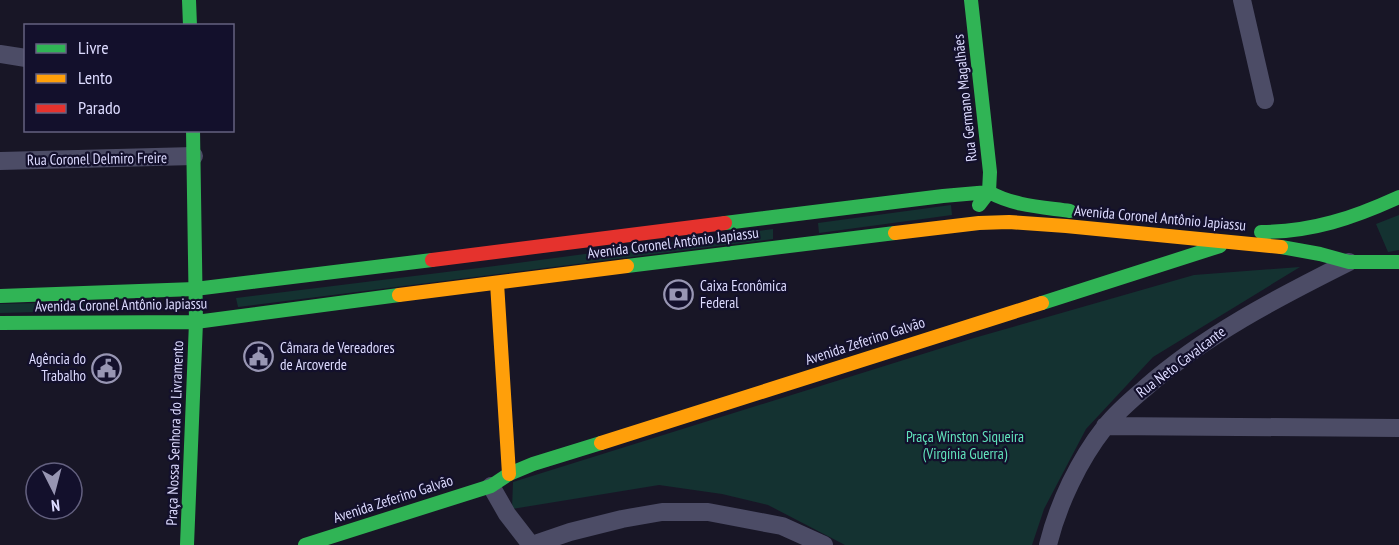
<svg xmlns="http://www.w3.org/2000/svg" width="1399" height="545" font-family="'PT Sans Narrow',sans-serif">
<style>
.green{fill:#143231}
.lines{fill:none;stroke-linecap:round;stroke-linejoin:round}
.street{stroke:#4c4c66;stroke-width:18}
.fast{stroke:#30b455;stroke-width:14}
.slow{stroke:#ff9f0a;stroke-width:14}
.jam{stroke:#e5322d;stroke-width:14}
.labels{text-anchor:middle;stroke-width:4.5;stroke-linejoin:round;paint-order:stroke}
.street-label{font-size:15px;fill:#dddbff;stroke:#13102c}
.poi-label{font-size:15px;fill:#dddbff;stroke:#13102c;text-anchor:start}
.park-label{font-size:15px;fill:#61e4bc;stroke:#13102c}
</style>
<rect width="100%" height="100%" fill="#181626"/>
<path class="green" d="M951,205L952,215L819,233L818,223Z
M1399,215V250L1388,252L1376,224Z
M773,229V239L238,307L236,298L487,267Z
M1300,267L1153,357L1086,429L1044,509L1032,545H845L768,505L722,494L659,485L512,509L513,482L974,338L1194,275Z
M114,301L113,310L0,313V304Z"/>
<g class="lines">
<path class="street" d="M1242,0L1265,100
M0,54L26,58
M0,161L194,156
M1105,426L1399,428
M491,486L507,514L531,545
M532,545L570,532L622,519L662,512H708L782,526L824,545
M1048,545C1058,504 1079,460 1105,427C1116,413 1131,400 1144,389C1205,335 1277,298 1349,262"/>
<path class="fast" d="M189,0L190,26
M971,0L990,172L989,192L979,205
M989,192C1014,206 1042,207 1070,211
M725,223L943,196L989,192
M1261,232C1312,232 1353,218 1399,197
M1281,247L1320,254L1349,262H1399
M627,266L895,233
M0,296L195,289L432,260
M1042,303L1220,246
M0,323L196,322L399,295
M187,545L196,322L193,130
M305,545L491,486L509,474L533,464L601,443"/>
<path class="slow" d="M895,233L979,223L1009,222L1066,226L1281,247
M497,283L509,474
M399,295L627,266
M601,443L1042,303"/>
<path class="jam" d="M432,260L725,223"/>
</g>
<defs>
<symbol id="bank-ring" viewBox="-11 -11 22 22"><circle r="9.5" fill="#13102c" stroke="#9896b3" stroke-width="1.5"/><path d="M-6-4H6V4H-6ZM0-2.3a2.3 2.3 0 1 0 0 4.6a2.3 2.3 0 1 0 0-4.6Z" fill="#9896b3"/></symbol>
<symbol id="civic-ring" viewBox="-11 -11 22 22"><circle r="9.5" fill="#13102c" stroke="#9896b3" stroke-width="1.5"/><path d="M-.6-6.5H3V-4.5H.6V-3L4-1V1h2V6H-6V1h2V-1L-.6-3ZM-1.2 2.5V6h2.4V2.5Z" fill="#9896b3"/></symbol>
</defs>
<g fill-rule="evenodd">
<use href="#bank-ring" x="662" y="278" width="33" height="33"/>
<use href="#civic-ring" x="242" y="340" width="33" height="33"/>
<use href="#civic-ring" x="90" y="352" width="33" height="33"/>
</g>
<g class="labels">
<g class="street-label">
<text transform="translate(965 98) rotate(-96)" y="5">Rua Germano Magalhães</text>
<text transform="translate(97 159) rotate(-1)" y="5">Rua Coronel Delmiro Freire</text>
<text transform="translate(1160 218) rotate(5)" y="5">Avenida Coronel Antônio Japiassu</text>
<text transform="translate(673 243) rotate(-7)" y="5">Avenida Coronel Antônio Japiassu</text>
<text transform="translate(121 305) rotate(-1)" y="5">Avenida Coronel Antônio Japiassu</text>
<text transform="translate(865 341) rotate(-18)" y="5">Avenida Zeferino Galvão</text>
<text transform="translate(1181 362) rotate(-37)" y="5">Rua Neto Cavalcante</text>
<text transform="translate(175 433) rotate(-88)" y="5">Praça Nossa Senhora do Livramento</text>
<text transform="translate(393 499) rotate(-18)" y="5">Avenida Zeferino Galvão</text>
</g>
<g class="poi-label">
<text x="700" y="291">Caixa Econômica<tspan x="700" dy="17">Federal</tspan></text>
<text x="280" y="353">Câmara de Vereadores<tspan x="280" dy="17">de Arcoverde</tspan></text>
<text x="86" y="364" text-anchor="end">Agência do<tspan x="86" dy="17">Trabalho</tspan></text>
</g>
<g class="park-label">
<text x="965" y="442">Praça Winston Siqueira<tspan x="965" dy="17">(Virgínia Guerra)</tspan></text>
</g>
</g>
<rect x="24" y="24" width="210" height="108" fill="#13102c" stroke="#646180" stroke-width="1.5"/>
<rect x="36" y="44" width="30" height="9" fill="#30b455" stroke="#646180" stroke-width="1.5"/>
<text x="78" y="54" font-size="18" fill="#dddbff">Livre</text>
<rect x="36" y="74" width="30" height="9" fill="#ff9f0a" stroke="#646180" stroke-width="1.5"/>
<text x="78" y="84" font-size="18" fill="#dddbff">Lento</text>
<rect x="36" y="104" width="30" height="9" fill="#e5322d" stroke="#646180" stroke-width="1.5"/>
<text x="78" y="114" font-size="18" fill="#dddbff">Parado</text>
<g transform="translate(54 491) rotate(174)"><circle r="28" fill="#13102c" stroke="#646180" stroke-width="1.5"/>
<path d="M0-4.5L10 22L0 15L-10 22Z" fill="#9896b3"/>
<text y="-9" font-size="16" font-weight="bold" text-anchor="middle" fill="#dddbff">N</text>
</g>
</svg>
